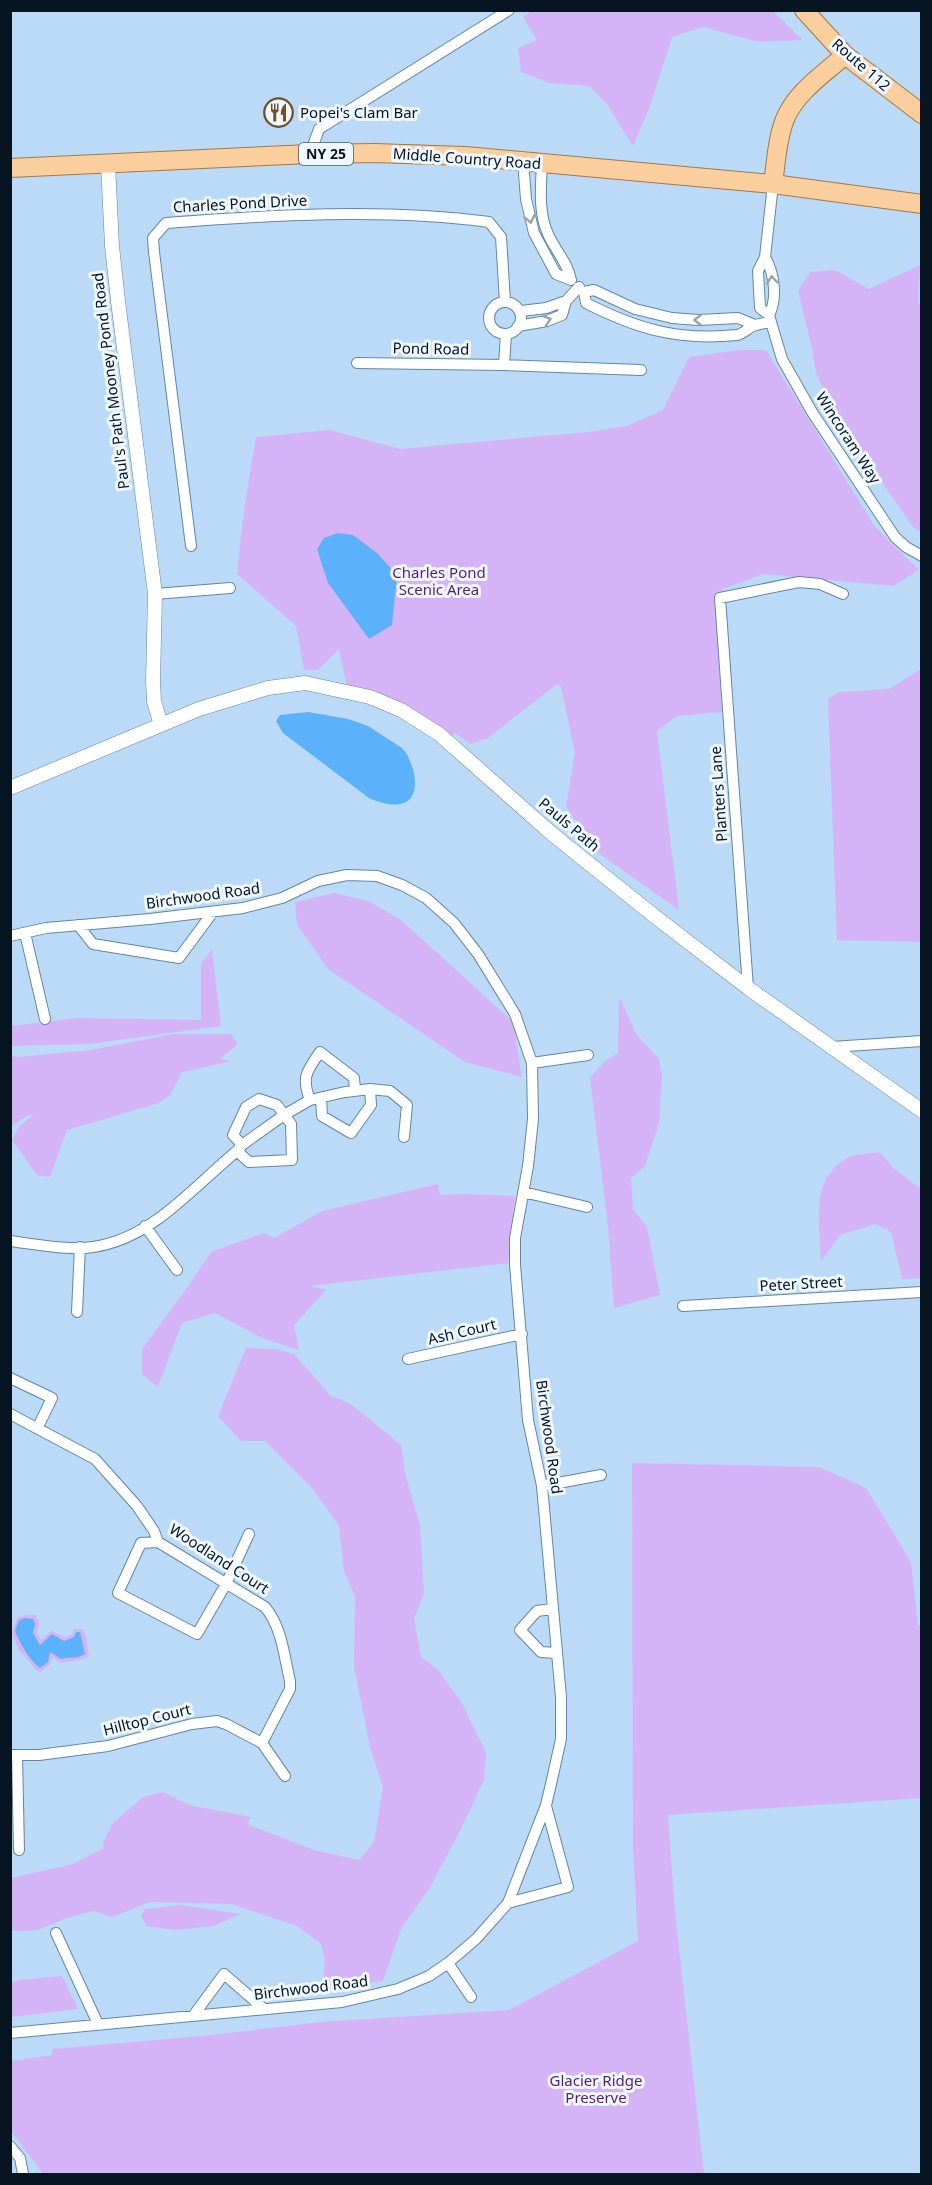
<svg xmlns="http://www.w3.org/2000/svg" width="932" height="2185" font-family="'Noto Sans',sans-serif">
<style>
.green{fill:#d4b4f6}
.water{fill:#5bb1fa}
.lines{fill:none;stroke-linecap:round;stroke-linejoin:round}
.minor-casing{stroke:#6187a8;stroke-width:12}
.tertiary-casing{stroke:#6187a8;stroke-width:15}
.primary-casing{stroke:#a37848;stroke-width:20}
.minor{stroke:#fff;stroke-width:10}
.tertiary{stroke:#fff;stroke-width:14}
.primary{stroke:#face9d;stroke-width:18}
.oneway{stroke:#9ca1a7}
.labels{text-anchor:middle;stroke-width:6;stroke-linejoin:round;paint-order:stroke}
.shield{fill:#eff8ff;stroke:#4d5964;stroke-width:1.5}
.shield-label{font-size:14px;font-weight:bold;fill:#071522}
.street-label{font-size:15px;fill:#071522;stroke:#eff8ff}
.poi-label{font-size:15px;fill:#071522;stroke:#eff8ff;text-anchor:start}
.park-label{font-size:15px;fill:#561d81;stroke:#eff8ff}
</style>
<rect width="100%" height="100%" fill="#badaf7"/>
<path class="green" d="M532,11H773L802,40L759,42L703,27L672,37L650,106L633,146L607,104L589,86L549,83L521,72L518,48L537,40L523,17Z
M920,265L918,303L922,305L921,532L913,527L835,414L816,373L812,348L798,291L810,272L835,270L869,289Z
M738,350H766L875,527L919,570L893,586L763,574L723,589L715,597L722,712L677,716L657,731L679,910L601,855L566,807L575,753L561,687L557,684L488,738L470,744L455,733L447,741L347,687L339,649L318,670H304L296,626L237,574C241,528 248,483 256,437L330,430L400,449L588,432L627,426L663,410L689,357Z
M921,669V942L837,940L828,699L839,692L889,689Z
M335,893L368,901L400,919L513,1022L522,1077L465,1062L328,969L297,925L295,902Z
M212,949L221,1026L89,1044L11,1046V1026L77,1018L201,1020V964Z
M619,997L637,1035L659,1059L662,1076L659,1123L645,1166L631,1178L633,1209L647,1227L660,1295L614,1308L608,1226L590,1078L605,1061L618,1053Z
M173,1034H231L238,1044L220,1059L232,1061L182,1072L170,1095L159,1103L67,1130L50,1177L37,1175L12,1140L19,1127L34,1114L27,1116L11,1126V1056L19,1057L91,1050Z
M880,1152L893,1168L921,1189V1278L902,1279L891,1232L875,1224L840,1235L821,1261C820,1224 809,1178 848,1158C856,1153 870,1154 880,1152Z
M438,1184L440,1195L467,1194L515,1196L508,1263L310,1286L326,1290L294,1325L299,1350L262,1338L215,1313L182,1323L158,1387L142,1374V1349L189,1285L211,1252L264,1233L274,1238L322,1211Z
M246,1348L275,1349L294,1354L330,1395L352,1405L401,1445L406,1477L420,1525L424,1594L414,1618L421,1657L438,1670L462,1703L486,1753L484,1780L459,1833L429,1889L401,1929L383,1981L322,1990L325,1960L321,1944L297,1926L231,1904L150,1902L112,1917L93,1911L64,1919L38,1930L11,1931V1878L73,1864L104,1848L103,1843L112,1824L143,1797L163,1792L189,1805L251,1817L247,1824L314,1850L359,1860L374,1842L383,1787L370,1747L354,1666L355,1596L344,1572L339,1526L313,1489L265,1441H241L218,1416Z
M632,1463L819,1467L866,1488L911,1562L918,1625L921,1626V1798L668,1815L675,1912L704,2174H43L11,2131V2061L52,2055V2049L203,2036L320,2022L509,2010L638,1941L633,1849Z
M25,1615H36L39,1624L37,1633L41,1640L51,1631L65,1637L71,1635L74,1629H82L86,1635L89,1656C78,1662 71,1660 61,1663L52,1657L50,1664L41,1672L37,1671L18,1649L12,1632L17,1618Z
M180,1905L241,1914L213,1926L175,1930L146,1926L141,1915L145,1909Z
M62,1976L78,2009L11,2017V1983L20,1980Z"/>
<path class="water" d="M338,533L353,535L377,553L397,575L392,625L369,639L328,583L317,549L324,538Z
M308,712L348,719L368,726L402,748C408,754 410,761 413,769C422,806 398,811 369,798L283,733L276,721L280,715Z
M25,1618L33,1619L35,1624L33,1633L40,1645L52,1634L64,1641L74,1637L76,1632H80L85,1654C73,1660 73,1656 61,1659L50,1652L48,1662L40,1668C30,1661 20,1644 15,1631L19,1620Z"/>
<g class="lines">
<defs>
<path id="minor" d="M310,154L319,129L509,10
M523,161L526,199L534,233L556,274L571,280C568,263 555,250 548,234C538,212 541,186 542,163
M765,257C774,273 778,298 769,315L760,308L758,271L765,257L773,184
M489 318a16 16 0 1 1 32 0a16 16 0 1 1-32 0Z
M521,311L546,308L566,301
M771,322L782,359L812,412L895,537L906,547L922,556
M755,325L738,318L698,320L672,318L635,309L594,290L584,292L586,303C637,329 678,341 737,335C743,334 747,329 753,326C758,324 765,323 771,322L769,315
M518,326L547,321L562,315L566,301L579,287
M357,363L504,365L506,334
M504,365L641,370
M191,546L154,252L153,238L166,223C271,215 384,208 489,222L501,237L505,302
M155,594L230,588
M78,925L93,944L179,958L213,912
M25,933L45,1019
M10,936L46,928L150,919L243,908L282,898L318,881L347,875L377,876L402,885L426,898L454,923L478,954L515,1014L532,1063L533,1119L528,1166L515,1238V1265L528,1420L542,1486L561,1697V1739L551,1784L546,1805L508,1903L476,1939L448,1963L429,1976L398,1989L342,2002L10,2033
M748,988L720,598L799,582L820,584L843,594
M832,1047L922,1041
M532,1063L588,1055
M321,1098L322,1116L351,1133L371,1105L370,1089
M310,1100C301,1077 307,1071 320,1052L354,1078L355,1090
M237,1151L249,1162L292,1160L291,1124L277,1105L259,1099L246,1107L233,1135L242,1145
M523,1192L587,1207
M145,1226L177,1270
M10,1241C34,1244 71,1251 93,1247C152,1239 194,1186 237,1151L242,1145L284,1115L310,1100L345,1092L370,1089L390,1091L407,1105L404,1137
M683,1306L922,1292
M77,1312L80,1247
M408,1359L522,1334
M10,1378L52,1398L38,1427
M10,1414L95,1459L137,1506L154,1531L158,1542L265,1607C282,1627 284,1656 290,1681V1689L262,1743
M542,1486L601,1475
M158,1542L141,1543L118,1593L197,1634L226,1584L249,1534
M552,1609L537,1611L520,1630L541,1652L556,1653
M10,1755H39L108,1746L192,1724L217,1721L226,1724L262,1743L285,1776
M17,1755L19,1850
M508,1903L568,1887L546,1806
M56,1933L98,2024
M448,1963L471,1997
M193,2016L224,1974L264,2009
M10,2146L20,2158L23,2174"/>
<path id="tertiary" d="M108,164L112,246L118,301L155,594L153,682L154,701L161,725
M10,788L199,709L268,688L305,683L370,697L401,710L439,734L551,833L653,915L748,988L922,1111"/>
<path id="primary" d="M804,10L845,55L922,114
M10,168L310,154L374,153L465,156L773,184L922,204
M773,184C776,163 777,139 785,119C796,92 824,74 845,55"/>
</defs>
<use href="#minor" class="minor-casing"/>
<use href="#tertiary" class="tertiary-casing"/>
<use href="#primary" class="primary-casing"/>
<use href="#minor" class="minor"/>
<use href="#tertiary" class="tertiary"/>
<use href="#primary" class="primary"/>
</g>
<defs><path id="oneway-chevron" d="M-2-3.5L2.5 0L-2 3.5" fill="none" stroke-width="1.6" stroke-linecap="round" stroke-linejoin="round" transform="scale(1.5)"/></defs>
<g class="oneway">
<use href="#oneway-chevron" transform="translate(530 219) rotate(77)"/>
<use href="#oneway-chevron" transform="translate(772 280) rotate(-95)"/>
<use href="#oneway-chevron" transform="translate(547 320) rotate(-18)"/>
<use href="#oneway-chevron" transform="translate(698 320) rotate(-179)"/>
</g>
<defs>
<symbol id="restaurant-ring" viewBox="-11 -11 22 22"><circle r="9.5" fill="#eff8ff" stroke="#735029" stroke-width="1.5"/><path d="M-5-6h1v4h1v-4h1v4h1v-4h1v5L-1.5 .5V6h-2V.5L-5-1ZM5-6V6H3V1.5H1.5Q1.5-4 5-6Z" fill="#735029"/></symbol>
</defs>
<g fill-rule="evenodd">
<use href="#restaurant-ring" x="262" y="96" width="33" height="33"/>
</g>
<g class="labels">
<rect class="shield" x="299" y="143" width="54" height="22" rx="4.5"/>
<g class="shield-label">
<text x="326" y="159">NY 25</text>
</g>
<g class="street-label">
<text transform="translate(861 65) rotate(41)" y="5">Route 112</text>
<text transform="translate(467 159) rotate(4)" y="5">Middle Country Road</text>
<text transform="translate(240 204) rotate(-3)" y="5">Charles Pond Drive</text>
<text transform="translate(431 349) rotate(1)" y="5">Pond Road</text>
<text transform="translate(111 381) rotate(-97)" y="5">Paul's Path Mooney Pond Road</text>
<text transform="translate(848 438) rotate(57)" y="5">Wincoram Way</text>
<text transform="translate(719 794) rotate(-94)" y="5">Planters Lane</text>
<text transform="translate(569 825) rotate(40)" y="5">Pauls Path</text>
<text transform="translate(203 896) rotate(-8)" y="5">Birchwood Road</text>
<text transform="translate(801 1284) rotate(-3)" y="5">Peter Street</text>
<text transform="translate(462 1332) rotate(-13)" y="5">Ash Court</text>
<text transform="translate(549 1437) rotate(82)" y="5">Birchwood Road</text>
<text transform="translate(219 1559) rotate(33)" y="5">Woodland Court</text>
<text transform="translate(147 1720) rotate(-14)" y="5">Hilltop Court</text>
<text transform="translate(311 1988) rotate(-7)" y="5">Birchwood Road</text>
</g>
<g class="poi-label">
<text x="300" y="118">Popei's Clam Bar</text>
</g>
<g class="park-label">
<text x="439" y="578">Charles Pond<tspan x="439" dy="17">Scenic Area</tspan></text>
<text x="596" y="2086">Glacier Ridge<tspan x="596" dy="17">Preserve</tspan></text>
</g>
</g>
<rect width="932" height="2185" fill="none" stroke="#071522" stroke-width="24"/>
</svg>
